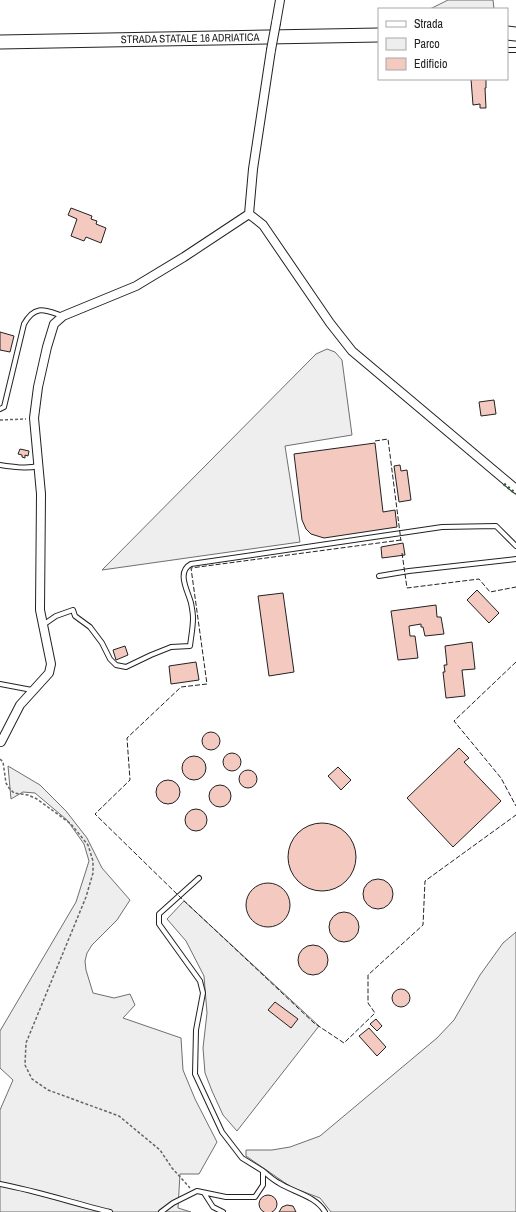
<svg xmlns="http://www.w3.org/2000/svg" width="516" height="1212" font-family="'Archivo Narrow',sans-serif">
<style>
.green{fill:#eee;stroke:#6f6f6f}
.building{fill:#f3c9c0;stroke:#222}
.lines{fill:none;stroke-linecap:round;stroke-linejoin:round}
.lane-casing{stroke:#222;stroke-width:6}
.street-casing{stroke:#222;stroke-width:10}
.primary-casing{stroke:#222;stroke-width:15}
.path{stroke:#646464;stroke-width:1.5;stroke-dasharray:3 2;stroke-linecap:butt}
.lane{stroke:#fff;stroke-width:4}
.street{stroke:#fff;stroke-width:8}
.primary{stroke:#fff;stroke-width:13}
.street-bridge-casing{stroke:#222;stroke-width:10;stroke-linecap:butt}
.street-bridge{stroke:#fff;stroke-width:8}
.hedge{stroke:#2f5e38;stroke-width:3;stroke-dasharray:2 3;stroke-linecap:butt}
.fence{stroke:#222;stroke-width:1;stroke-dasharray:5 2;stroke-linecap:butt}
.labels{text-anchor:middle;stroke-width:3;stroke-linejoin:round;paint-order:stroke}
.street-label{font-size:11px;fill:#222;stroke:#fff}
</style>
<rect width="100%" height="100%" fill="#fff"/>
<path class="green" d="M448,0H493L494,9H430Z
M327,349L335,352L342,360L352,435L285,446L300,542L102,570L316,354Z
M8,766L40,785L66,811L87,838L102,868L130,900L117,920L92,945L87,953L85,961L86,970L93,993L114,998L130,994L135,1005L123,1018L181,1038L183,1070L195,1099L217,1142L199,1174H180L178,1208L191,1212H0V1110L13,1080L0,1068V1031L76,902L89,861L84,844L67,820L35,793L23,792L11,799Z
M184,901L319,1026L237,1131L223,1115L212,1091L205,1073L203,1048L207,1013L204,976L186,941L167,919Z
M516,932V1212H331L320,1198L291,1187L246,1156V1150H272L290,1147L320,1136L437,1038L454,1020L480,975L503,943Z"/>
<path class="building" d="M471,79H486V88H485L486,108H480V104L473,105Z
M71,208L92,216L91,219L97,221L96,224L106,228L101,243L86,237L84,241L71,236L77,219L68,215Z
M0,332L14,336L10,352L0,350Z
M494,400L496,414L481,416L479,402Z
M375,443L383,512L395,510L397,527L324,538L311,534L306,529L302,520L294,454Z
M20,449L29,451L28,456L25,455V458L22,457V455L18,454Z
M400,465L401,471L407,470L411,500L399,502L394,466Z
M403,543L405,555L382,558L381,547Z
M477,590L499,613L489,623L467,600Z
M283,593L294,672L269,676L258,596Z
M436,605L437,617H441L444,634L425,636L423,627H421V624L409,626L410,636H415L418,658L398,660L391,611Z
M472,642L475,669L462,670L465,696L446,698L443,672H445L444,665H447L445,646Z
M125,646L128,655L116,660L113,650Z
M196,662L199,680L171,684L169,666Z
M202 741a9 9 0 1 1 18 0a9 9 0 1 1-18 0Z
M459,748L469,758L464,762L501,801L453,847L407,798Z
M223 762a9 9 0 1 1 18 0a9 9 0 1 1-18 0Z
M182 768a12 12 0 1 1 24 0a12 12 0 1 1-24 0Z
M338,767L351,780L341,790L328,776Z
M239 779a9 9 0 1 1 18 0a9 9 0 1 1-18 0Z
M156 792a12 12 0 1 1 24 0a12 12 0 1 1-24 0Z
M209 796a11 11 0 1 1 22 0a11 11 0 1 1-22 0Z
M185 820a11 11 0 1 1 22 0a11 11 0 1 1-22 0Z
M288 857a34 34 0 1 1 68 0a34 34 0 1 1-68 0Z
M363 894a15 15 0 1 1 30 0a15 15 0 1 1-30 0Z
M246 905a22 22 0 1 1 44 0a22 22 0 1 1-44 0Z
M329 927a15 15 0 1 1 30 0a15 15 0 1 1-30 0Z
M298 960a15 15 0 1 1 30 0a15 15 0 1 1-30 0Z
M392 998a9 9 0 1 1 18 0a9 9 0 1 1-18 0Z
M275,1002L298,1019L291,1028L268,1010Z
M376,1019L382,1026L377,1031L370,1024Z
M369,1028L386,1047L377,1056L359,1036Z
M259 1204a9 9 0 1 1 18 0a9 9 0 1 1-18 0Z
M287,1205L293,1206L296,1212H279L282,1207Z"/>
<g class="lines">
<defs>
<path id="lane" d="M507,50H516
M0,409L4,407L24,324C35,304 45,310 63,316
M0,465C13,467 26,469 39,466
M379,576L409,571L516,559
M43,625L56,616L73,610L75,616L90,627L102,643L110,659L116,665L126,667L151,655L171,647L190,646C191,637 193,628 193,618C193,613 192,608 191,603C188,591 176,572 191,564L442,527L496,526L516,546
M0,684L32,690
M263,1171C268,1175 273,1180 279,1183C293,1192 316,1196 325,1212
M0,1184C37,1191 73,1203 110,1212
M204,1193L213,1207L223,1212
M161,1212L173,1203L197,1191L226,1197H255L263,1185V1171L242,1158L222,1132L195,1074L196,1030L203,993L200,981L159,924V914L199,878"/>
<path id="street" d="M276,23L280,0
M271,50L253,169L249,214L263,225L330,323L352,351L516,489
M1,742L20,705L49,673L51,664L40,610L41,494L34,418L38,387L47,347L54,324L63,316L136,286L184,257L249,214"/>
<path id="primary" d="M507,33L516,34
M0,42L379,35"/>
</defs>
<use href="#lane" class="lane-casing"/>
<use href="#street" class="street-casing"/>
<use href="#primary" class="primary-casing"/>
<path class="path" d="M0,420L26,419
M0,759L3,762L6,783L9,788L14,793L28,795L37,799L71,824L88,845L93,861V873L86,897L26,1043L25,1065L32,1079L48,1090L119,1116L160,1150L172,1168L190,1188"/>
<use href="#lane" class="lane"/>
<use href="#street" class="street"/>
<use href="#primary" class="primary"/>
<defs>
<path id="street-bridge" d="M271,50L276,23"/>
</defs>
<use href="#street-bridge" class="street-bridge-casing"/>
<use href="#street-bridge" class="street-bridge"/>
<path class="hedge" d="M504,484L516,494"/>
<path class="fence" d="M375,441L388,439L401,541
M401,540L191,568L207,684L181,687L127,738L130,780L95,814L179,896L314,1023L344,1043L375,1013L368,1003V975L423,925L425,881L516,815
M402,553L407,588L479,579L490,592L516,587
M516,662L454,721L501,778L516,806"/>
</g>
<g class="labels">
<g class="street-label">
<text transform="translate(190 38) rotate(-1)" y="4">STRADA STATALE 16 ADRIATICA</text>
</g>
</g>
<rect x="378" y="8" width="130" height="72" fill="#ffffff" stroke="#a7a7a7"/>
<rect x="386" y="21" width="20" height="6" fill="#ffffff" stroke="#a7a7a7"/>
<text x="414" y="28" font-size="12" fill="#222222">Strada</text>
<rect x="386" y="38" width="20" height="12" fill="#eeeeee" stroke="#a7a7a7"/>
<text x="414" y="48" font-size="12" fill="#222222">Parco</text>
<rect x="386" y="58" width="20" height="12" fill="#f3c9c0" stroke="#a7a7a7"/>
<text x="414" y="68" font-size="12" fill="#222222">Edificio</text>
</svg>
